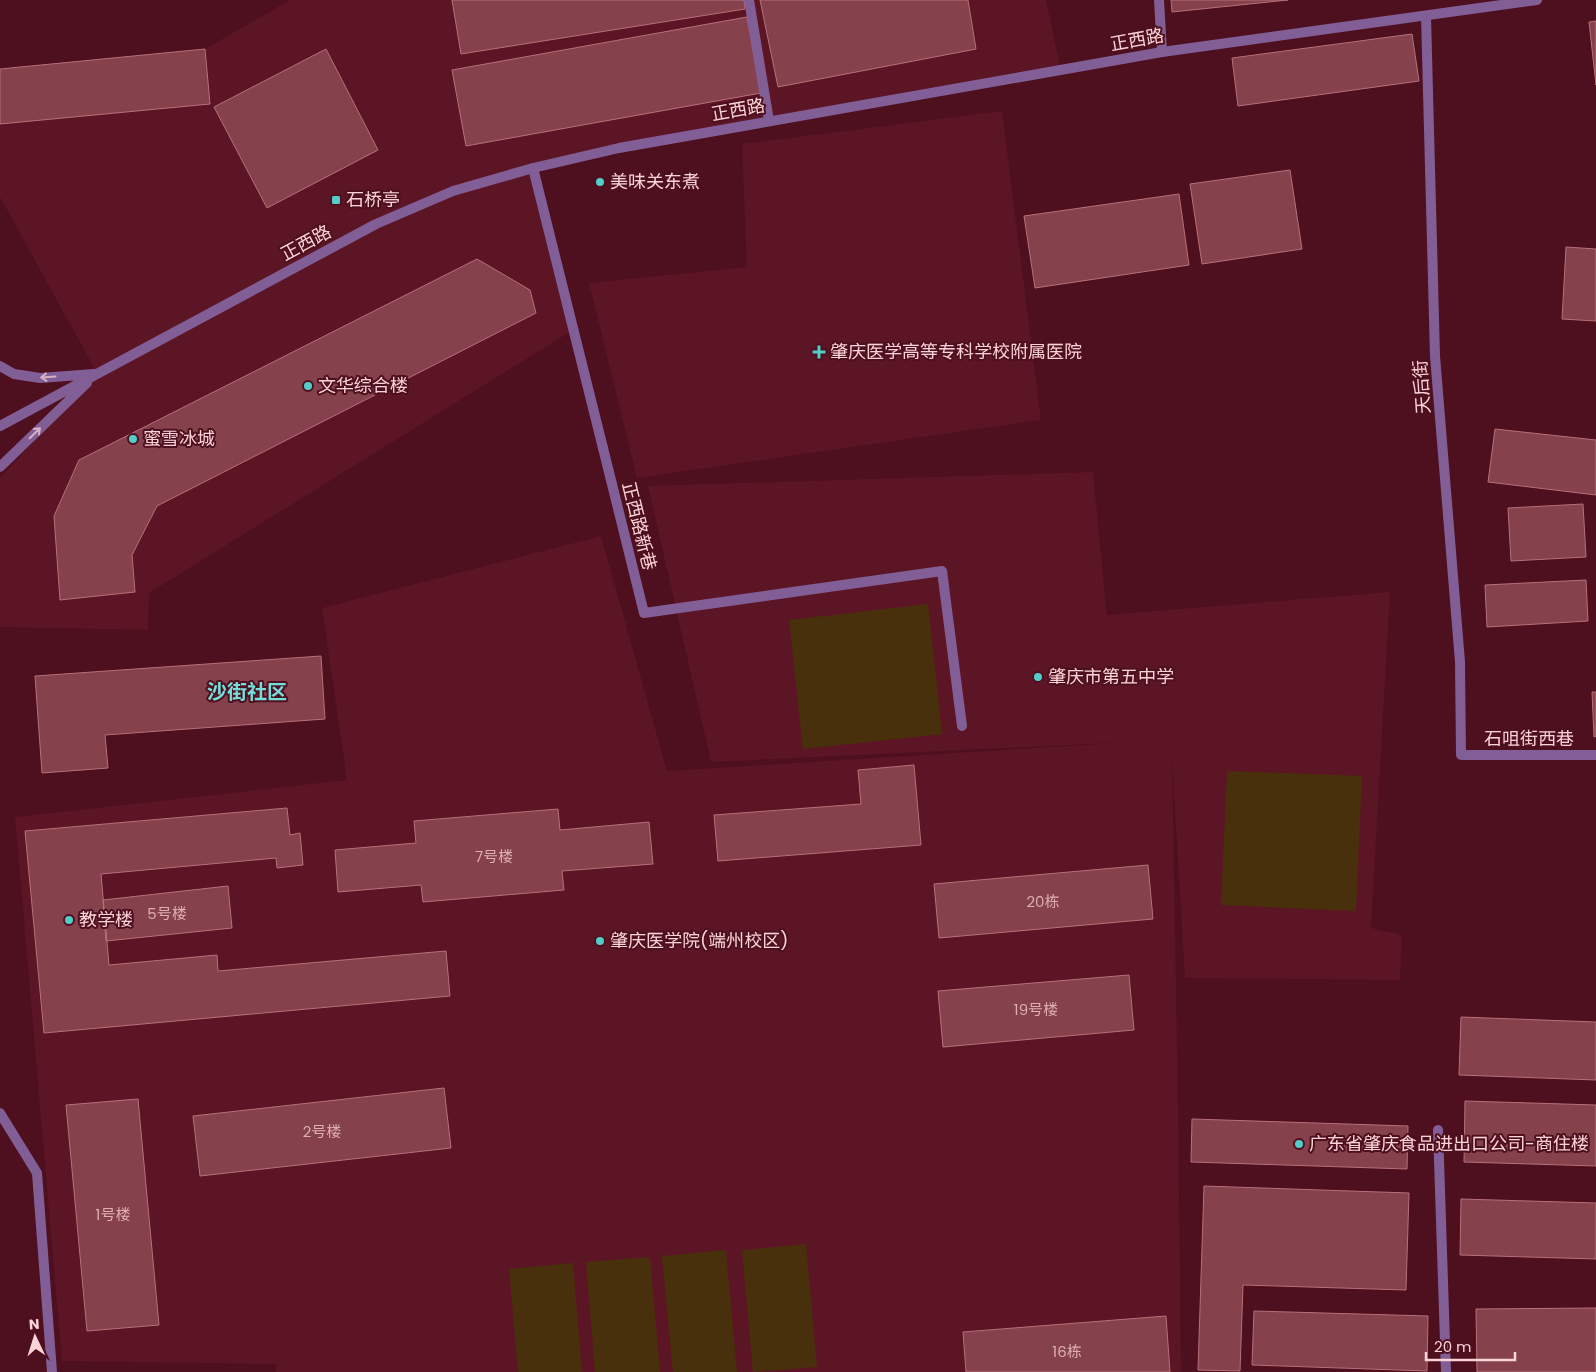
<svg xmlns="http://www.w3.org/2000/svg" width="1596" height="1372" font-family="Poppins,'Noto Sans SC',sans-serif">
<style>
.built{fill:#5c1525}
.green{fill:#49300c}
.building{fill:#85414c;stroke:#b97079}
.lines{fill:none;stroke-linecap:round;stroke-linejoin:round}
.service{stroke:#815e96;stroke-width:10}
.minor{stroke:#815e96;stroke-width:10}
.tertiary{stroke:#815e96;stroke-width:10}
.oneway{stroke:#d7b0c4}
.poi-dot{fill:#53cdc9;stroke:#4e0f1e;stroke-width:2}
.labels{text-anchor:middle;stroke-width:4;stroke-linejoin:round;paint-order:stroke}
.number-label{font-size:15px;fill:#deaeb4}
.street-label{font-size:18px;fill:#fcd3d7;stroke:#4e0f1e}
.poi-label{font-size:18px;fill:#fcd3d7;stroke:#4e0f1e;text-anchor:start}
.quarter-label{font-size:20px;font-weight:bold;fill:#73dfdb;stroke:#4e0f1e}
</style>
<rect width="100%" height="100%" fill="#4e0f1e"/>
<path class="built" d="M290,0H1046L1061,70L534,168L573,330L149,593L148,630L0,627V478L97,373L0,197V69L205,49Z
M1002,111L1041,420L637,478L589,283L747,267L742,144Z
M1093,472L1107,615L1390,592L1371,928L1402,935L1400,980L1185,978L1172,759L1178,1102L1181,1372H276V1364L62,1361L15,817L347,780L322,608L601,536L667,771L1115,743L711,762L648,486Z"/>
<path class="green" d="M928,604L942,734L803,749L789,620Z
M1227,771L1362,776L1356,911L1221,905Z
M806,1244L817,1367L753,1372L742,1250Z
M726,1250L737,1372H673L662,1256Z
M650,1257L660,1372H595L586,1262Z
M573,1263L582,1372H518L509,1269Z"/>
<path class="building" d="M452,0H744L745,9L461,54Z
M760,0H968L976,49L778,87Z
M1171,0H1288L1172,12Z
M747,17L761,93L466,146L452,70Z
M1596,21V85L1589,22Z
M1412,34L1419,81L1238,106L1232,58Z
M205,49L210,104L0,124V69Z
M326,49L378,150L267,208L214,107Z
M1290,170L1302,249L1202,264L1190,184Z
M1179,194L1189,265L1035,288L1024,216Z
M1566,247L1596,249V321L1562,319Z
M477,259L530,290L536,313L157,506L132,555L135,592L60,600L54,516L79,460Z
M1495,429L1596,440V495L1488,482Z
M1583,504L1586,557L1511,561L1508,508Z
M1586,580L1588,621L1487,627L1485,585Z
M321,656L325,719L105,735L108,768L42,773L35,676Z
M1592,692H1596V736L1594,737Z
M914,765L921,845L718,861L714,815L861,804L858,770Z
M287,808L290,835L300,833L303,865L277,868L276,858L101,874L109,965L217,955L218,971L446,951L450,996L44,1033L25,831Z
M558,809L560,830L649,822L653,864L562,871L564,890L423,902L421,885L338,892L335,850L416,843L414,821Z
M1148,865L1153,919L939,938L934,884Z
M228,886L232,928L106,941L103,900Z
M1129,975L1134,1030L943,1047L938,991Z
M1461,1017L1596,1022V1080L1459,1075Z
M444,1088L451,1148L200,1176L193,1116Z
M138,1099L159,1325L87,1331L66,1105Z
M1465,1101L1596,1105V1166L1464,1162Z
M1192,1119L1408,1126L1407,1169L1191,1162Z
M1204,1186L1409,1193L1406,1290L1243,1285L1240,1371L1198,1370Z
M1461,1199L1596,1203V1259L1460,1255Z
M1596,1308V1372H1477L1476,1309Z
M1254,1311L1428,1316L1427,1371L1252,1365Z
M1166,1316L1170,1372H966L963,1332Z"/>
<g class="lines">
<path class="service" d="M603,448L644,613L942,571L962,726
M1438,1130L1446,1372"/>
<path class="minor" d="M749,0L769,121
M1159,0L1162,52
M1426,16L1435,356L1460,662L1461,755H1596
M533,168L603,448
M0,1113L37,1173L52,1372"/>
<path class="tertiary" d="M0,366L14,374L40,378L94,374
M0,426L376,224L453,191L533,168L619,148L1162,52L1537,0
M0,467L87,383"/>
</g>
<defs><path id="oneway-shaft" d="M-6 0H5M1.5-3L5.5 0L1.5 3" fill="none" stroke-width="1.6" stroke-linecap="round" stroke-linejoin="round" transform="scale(1.25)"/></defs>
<g class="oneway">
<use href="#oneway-shaft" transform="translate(48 377) rotate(176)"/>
<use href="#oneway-shaft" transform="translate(35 433) rotate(-44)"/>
</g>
<g class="poi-dot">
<circle cx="600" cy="182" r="5"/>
<rect x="331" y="195" width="10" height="10" rx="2.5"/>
<path d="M816.5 344.5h5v5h5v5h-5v5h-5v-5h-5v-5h5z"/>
<circle cx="308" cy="386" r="5"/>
<circle cx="133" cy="439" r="5"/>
<circle cx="1038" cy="677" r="5"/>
<circle cx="69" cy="920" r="5"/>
<circle cx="600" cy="941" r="5"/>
<circle cx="1299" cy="1144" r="5"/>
</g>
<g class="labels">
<g class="number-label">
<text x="494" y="862">7号楼</text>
<text x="1043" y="907">20栋</text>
<text x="167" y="919">5号楼</text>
<text x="1036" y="1015">19号楼</text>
<text x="322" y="1137">2号楼</text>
<text x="113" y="1220">1号楼</text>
<text x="1067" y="1357">16栋</text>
</g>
<g class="street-label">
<text transform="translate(1137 40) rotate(-10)" y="6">正西路</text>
<text transform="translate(738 110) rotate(-10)" y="6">正西路</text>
<text transform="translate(306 243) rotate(-28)" y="6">正西路</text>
<text transform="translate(1422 387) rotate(-94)" y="6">天后街</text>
<text transform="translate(639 526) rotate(76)" y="6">正西路新巷</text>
<text x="1529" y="745">石咀街西巷</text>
</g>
<g class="poi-label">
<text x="610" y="188">美味关东煮</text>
<text x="346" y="206">石桥亭</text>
<text x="830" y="358">肇庆医学高等专科学校附属医院</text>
<text x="318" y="392">文华综合楼</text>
<text x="143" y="445">蜜雪冰城</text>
<text x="1048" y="683">肇庆市第五中学</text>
<text x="79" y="926">教学楼</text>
<text x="610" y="947">肇庆医学院(端州校区)</text>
<text x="1309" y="1150">广东省肇庆食品进出口公司-商住楼</text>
</g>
<g class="quarter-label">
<text x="247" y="699">沙街社区</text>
</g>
</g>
<g transform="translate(35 1337) rotate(356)" stroke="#4e0f1e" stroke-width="4" paint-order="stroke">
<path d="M0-4L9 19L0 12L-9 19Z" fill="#fcd3d7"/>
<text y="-8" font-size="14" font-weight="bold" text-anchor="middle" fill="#fcd3d7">N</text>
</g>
<path d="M1426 1352v8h89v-8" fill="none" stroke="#fcd3d7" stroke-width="2.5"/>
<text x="1434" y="1352" font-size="15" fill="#fcd3d7" stroke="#4e0f1e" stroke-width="4" paint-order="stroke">20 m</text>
</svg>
